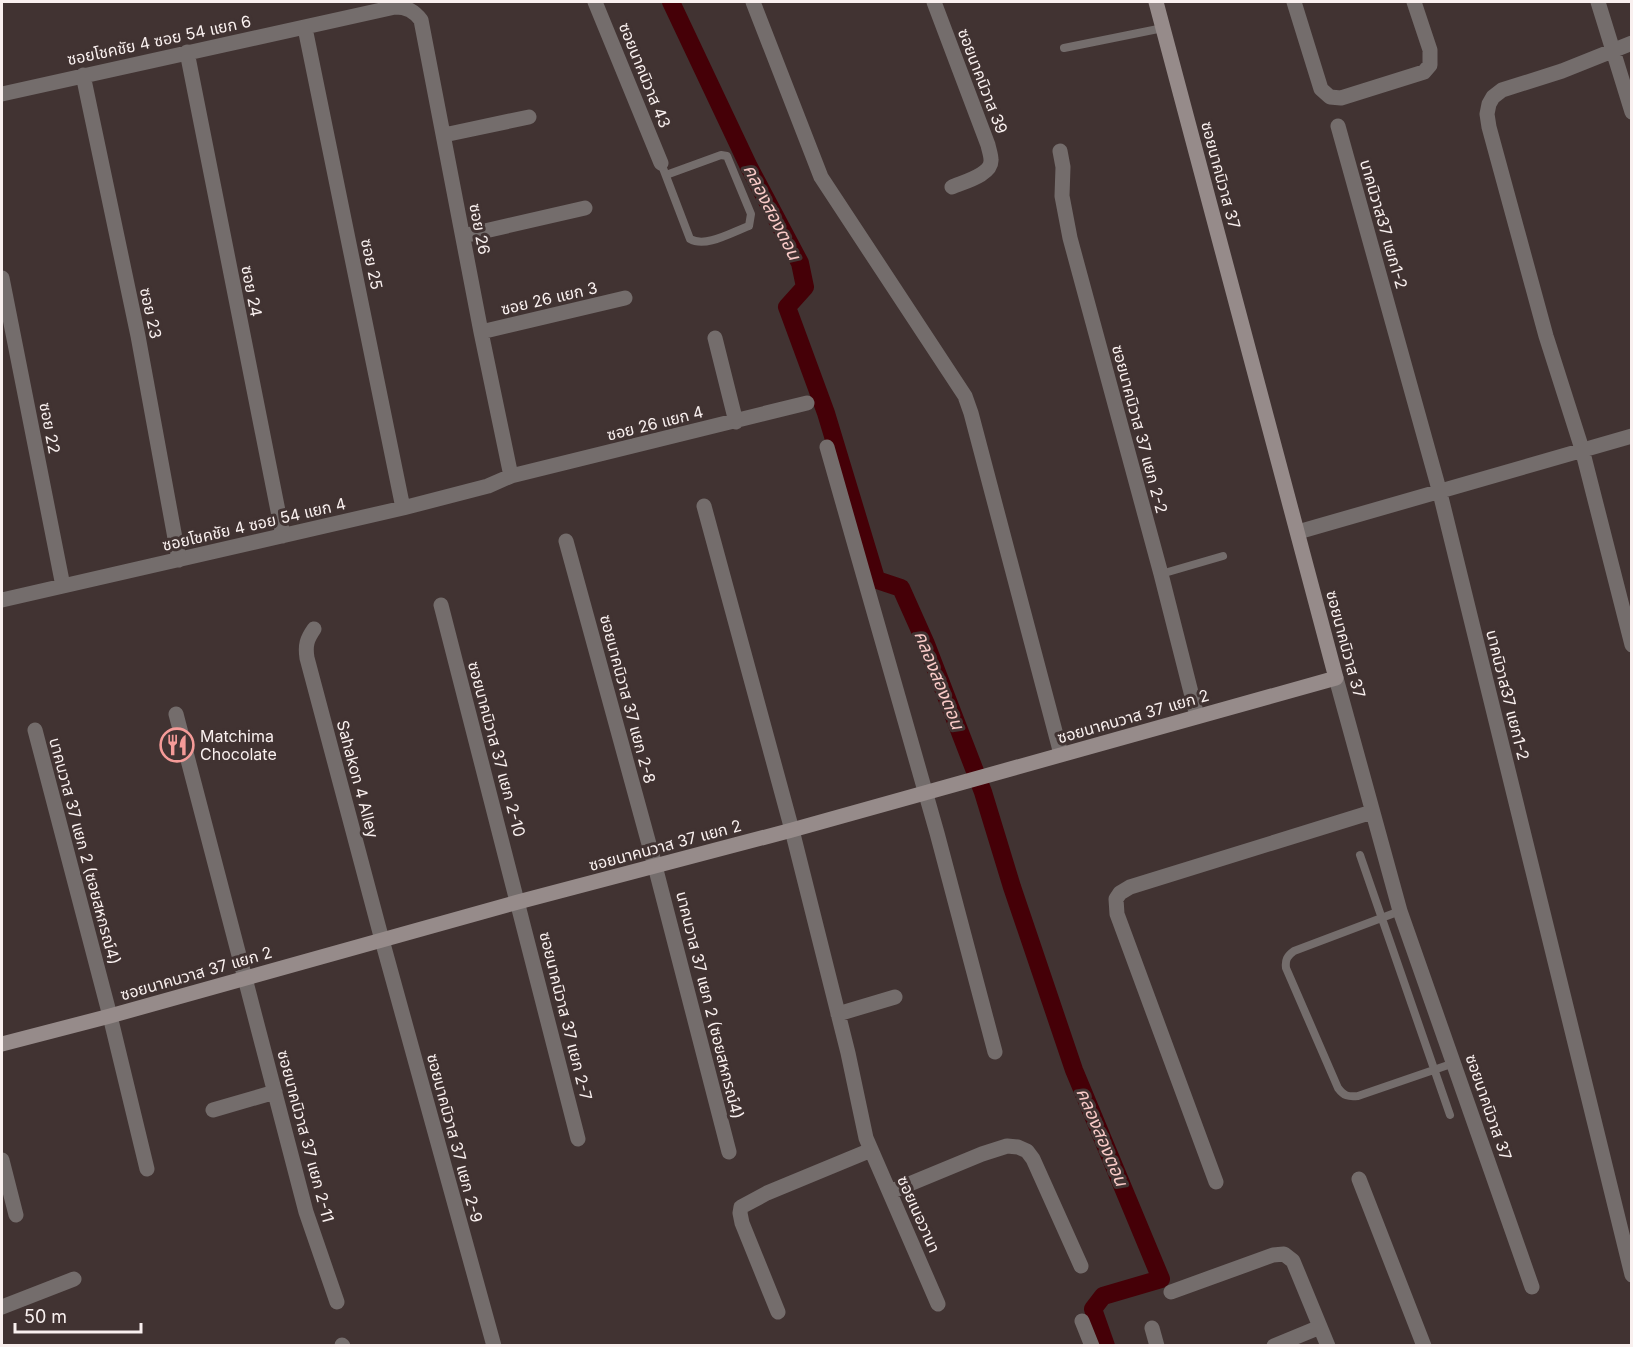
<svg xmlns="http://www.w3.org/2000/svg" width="1633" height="1347" font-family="Inter,'Noto Sans Thai',sans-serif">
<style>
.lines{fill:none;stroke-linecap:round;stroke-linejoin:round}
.canal{stroke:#450007;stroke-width:18}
.lane{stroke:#746d6c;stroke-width:8}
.street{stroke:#746d6c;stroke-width:15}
.secondary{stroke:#968b8a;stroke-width:15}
.labels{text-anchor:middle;stroke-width:6;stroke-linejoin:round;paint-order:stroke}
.street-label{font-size:16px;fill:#f9f0ef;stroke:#413332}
.poi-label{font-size:16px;fill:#f9f0ef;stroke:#413332;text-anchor:start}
.water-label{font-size:18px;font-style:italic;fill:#facbc8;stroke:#413332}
</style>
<rect width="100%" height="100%" fill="#413332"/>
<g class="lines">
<path class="canal" d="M671,2L749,167L800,263L805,287L787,307L826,413L875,575L877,580L901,588L926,644L983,792L1012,887L1074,1070L1161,1279L1103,1296L1093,1309L1106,1346"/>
<path class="lane" d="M1064,48L1163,28
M661,163L690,239C706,248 732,232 749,226L751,214L727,156L721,155L666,175
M1161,574L1223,556
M1360,855L1450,1115
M1400,911L1294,951C1287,956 1285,960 1286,968L1338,1088C1344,1096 1348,1097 1358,1096L1454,1063"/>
<path class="street" d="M595,2L661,163
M753,2L821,177L965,396L971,413L1061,754
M934,2L988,145C989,150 991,155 991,160C992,175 963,182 952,187
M1294,2L1321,89L1330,97L1341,98L1424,72L1430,65V50L1414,2
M1598,2L1632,112
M305,28L403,508
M1632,43L1562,71L1502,90L1493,97L1489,104L1487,114L1489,127L1546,336L1582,449L1632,645
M187,52L283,536
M83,75L138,336L179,560
M2,94L395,7C407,7 414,11 421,20L481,332L511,476
M1338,126L1440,493L1632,1275
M444,135L529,117
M1060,151L1063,167L1062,196L1070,238L1161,574L1197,716
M463,236L585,208
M2,278L63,586
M481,332L625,298
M715,338L736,422
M827,447L937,833L995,1052
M704,506L792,830L848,1053L866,1138L938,1304
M1298,532L1632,436
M566,541L655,866L729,1152
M2,600L403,508L488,486L511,476L807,403
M441,605L578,1139
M314,629C307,639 305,645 307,658L382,940L494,1346
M1336,678L1400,911L1532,1287
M176,714L306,1212L337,1302
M35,730L110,1016L147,1169
M838,1014L895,997
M213,1110L275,1092
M2,1160L16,1215
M1359,1179L1424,1346
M1216,1182L1117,914L1116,899L1120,893L1130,887L1372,812
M890,1192L982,1154L1007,1146L1018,1147L1027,1151L1033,1159L1081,1266
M1171,1292L1273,1255L1284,1254L1293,1261L1328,1346
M2,1307L74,1279
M778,1312L742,1223L740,1213L741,1207L767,1193L871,1150
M1082,1321L1092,1346
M1152,1328L1157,1346
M342,1345L343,1346
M1274,1346L1320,1327"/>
<path class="secondary" d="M2,1044L110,1016L518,902L792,830L1336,678L1156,2"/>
</g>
<defs>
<symbol id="restaurant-ring" viewBox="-11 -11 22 22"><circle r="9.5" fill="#413332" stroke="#f59b98" stroke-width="1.5"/><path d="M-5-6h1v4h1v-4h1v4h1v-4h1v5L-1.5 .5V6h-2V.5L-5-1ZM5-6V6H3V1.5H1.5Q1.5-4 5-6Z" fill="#f59b98"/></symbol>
</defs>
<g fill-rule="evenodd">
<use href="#restaurant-ring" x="158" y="726" width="38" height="38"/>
</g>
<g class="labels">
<g class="street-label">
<text transform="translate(159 40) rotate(-12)" y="6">ซอยโชคชัย 4 ซอย 54 แยก 6</text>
<text transform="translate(645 75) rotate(68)" y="6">ซอยนาคนิวาส 43</text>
<text transform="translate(983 81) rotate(69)" y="6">ซอยนาคนิวาส 39</text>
<text transform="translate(1221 175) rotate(75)" y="6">ซอยนาคนิวาส 37</text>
<text transform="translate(1384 224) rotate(74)" y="6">นาคนิวาส37 แยก1-2</text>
<text transform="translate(480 229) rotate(79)" y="6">ซอย 26</text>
<text transform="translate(372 264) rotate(78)" y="6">ซอย 25</text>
<text transform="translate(252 291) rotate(79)" y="6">ซอย 24</text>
<text transform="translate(549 298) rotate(-13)" y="6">ซอย 26 แยก 3</text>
<text transform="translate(151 313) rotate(78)" y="6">ซอย 23</text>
<text transform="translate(655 423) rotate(-14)" y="6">ซอย 26 แยก 4</text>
<text transform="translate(50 428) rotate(79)" y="6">ซอย 22</text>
<text transform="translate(1140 429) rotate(75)" y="6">ซอยนาคนิวาส 37 แยก 2-2</text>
<text transform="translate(254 524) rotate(-13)" y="6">ซอยโชคชัย 4 ซอย 54 แยก 4</text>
<text transform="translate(1346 644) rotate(75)" y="6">ซอยนาคนิวาส 37</text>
<text transform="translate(1508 695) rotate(76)" y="6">นาคนิวาส37 แยก1-2</text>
<text transform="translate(628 699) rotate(75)" y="6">ซอยนาคนิวาส 37 แยก 2-8</text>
<text transform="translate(1133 716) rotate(-16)" y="6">ซอยนาคนวาส 37 แยก 2</text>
<text transform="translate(497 749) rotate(75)" y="6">ซอยนาคนิวาส 37 แยก 2-10</text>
<text transform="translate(358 779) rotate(75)" y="6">Sahakon 4 Alley</text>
<text transform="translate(665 845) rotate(-15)" y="6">ซอยนาคนวาส 37 แยก 2</text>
<text transform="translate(85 851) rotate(75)" y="6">นาคนวาส 37 แยก 2 (ซอยสหกรณ์4)</text>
<text transform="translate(196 973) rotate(-16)" y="6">ซอยนาคนวาส 37 แยก 2</text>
<text transform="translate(710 1005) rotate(76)" y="6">นาคนวาส 37 แยก 2 (ซอยสหกรณ์4)</text>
<text transform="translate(566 1016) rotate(76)" y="6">ซอยนาคนิวาส 37 แยก 2-7</text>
<text transform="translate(1489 1107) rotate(71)" y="6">ซอยนาคนิวาส 37</text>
<text transform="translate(306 1136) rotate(75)" y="6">ซอยนาคนิวาส 37 แยก 2-11</text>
<text transform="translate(455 1138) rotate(75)" y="6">ซอยนาคนิวาส 37 แยก 2-9</text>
<text transform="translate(919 1214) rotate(66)" y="6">ซอยเนอวานา</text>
</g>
<g class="poi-label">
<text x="200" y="742">Matchima<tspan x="200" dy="18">Chocolate</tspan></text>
</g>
<g class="water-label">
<text transform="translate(772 212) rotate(63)" y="6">คลองสองตอน</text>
<text transform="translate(939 680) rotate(68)" y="6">คลองสองตอน</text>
<text transform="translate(1102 1137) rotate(67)" y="6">คลองสองตอน</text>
</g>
</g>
<rect width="1633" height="1347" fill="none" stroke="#f9f0ef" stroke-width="6"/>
<path d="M15 1323v9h126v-9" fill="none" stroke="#f9f0ef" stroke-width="3"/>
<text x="24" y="1323" font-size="18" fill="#f9f0ef" stroke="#413332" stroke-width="4.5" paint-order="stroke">50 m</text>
</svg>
